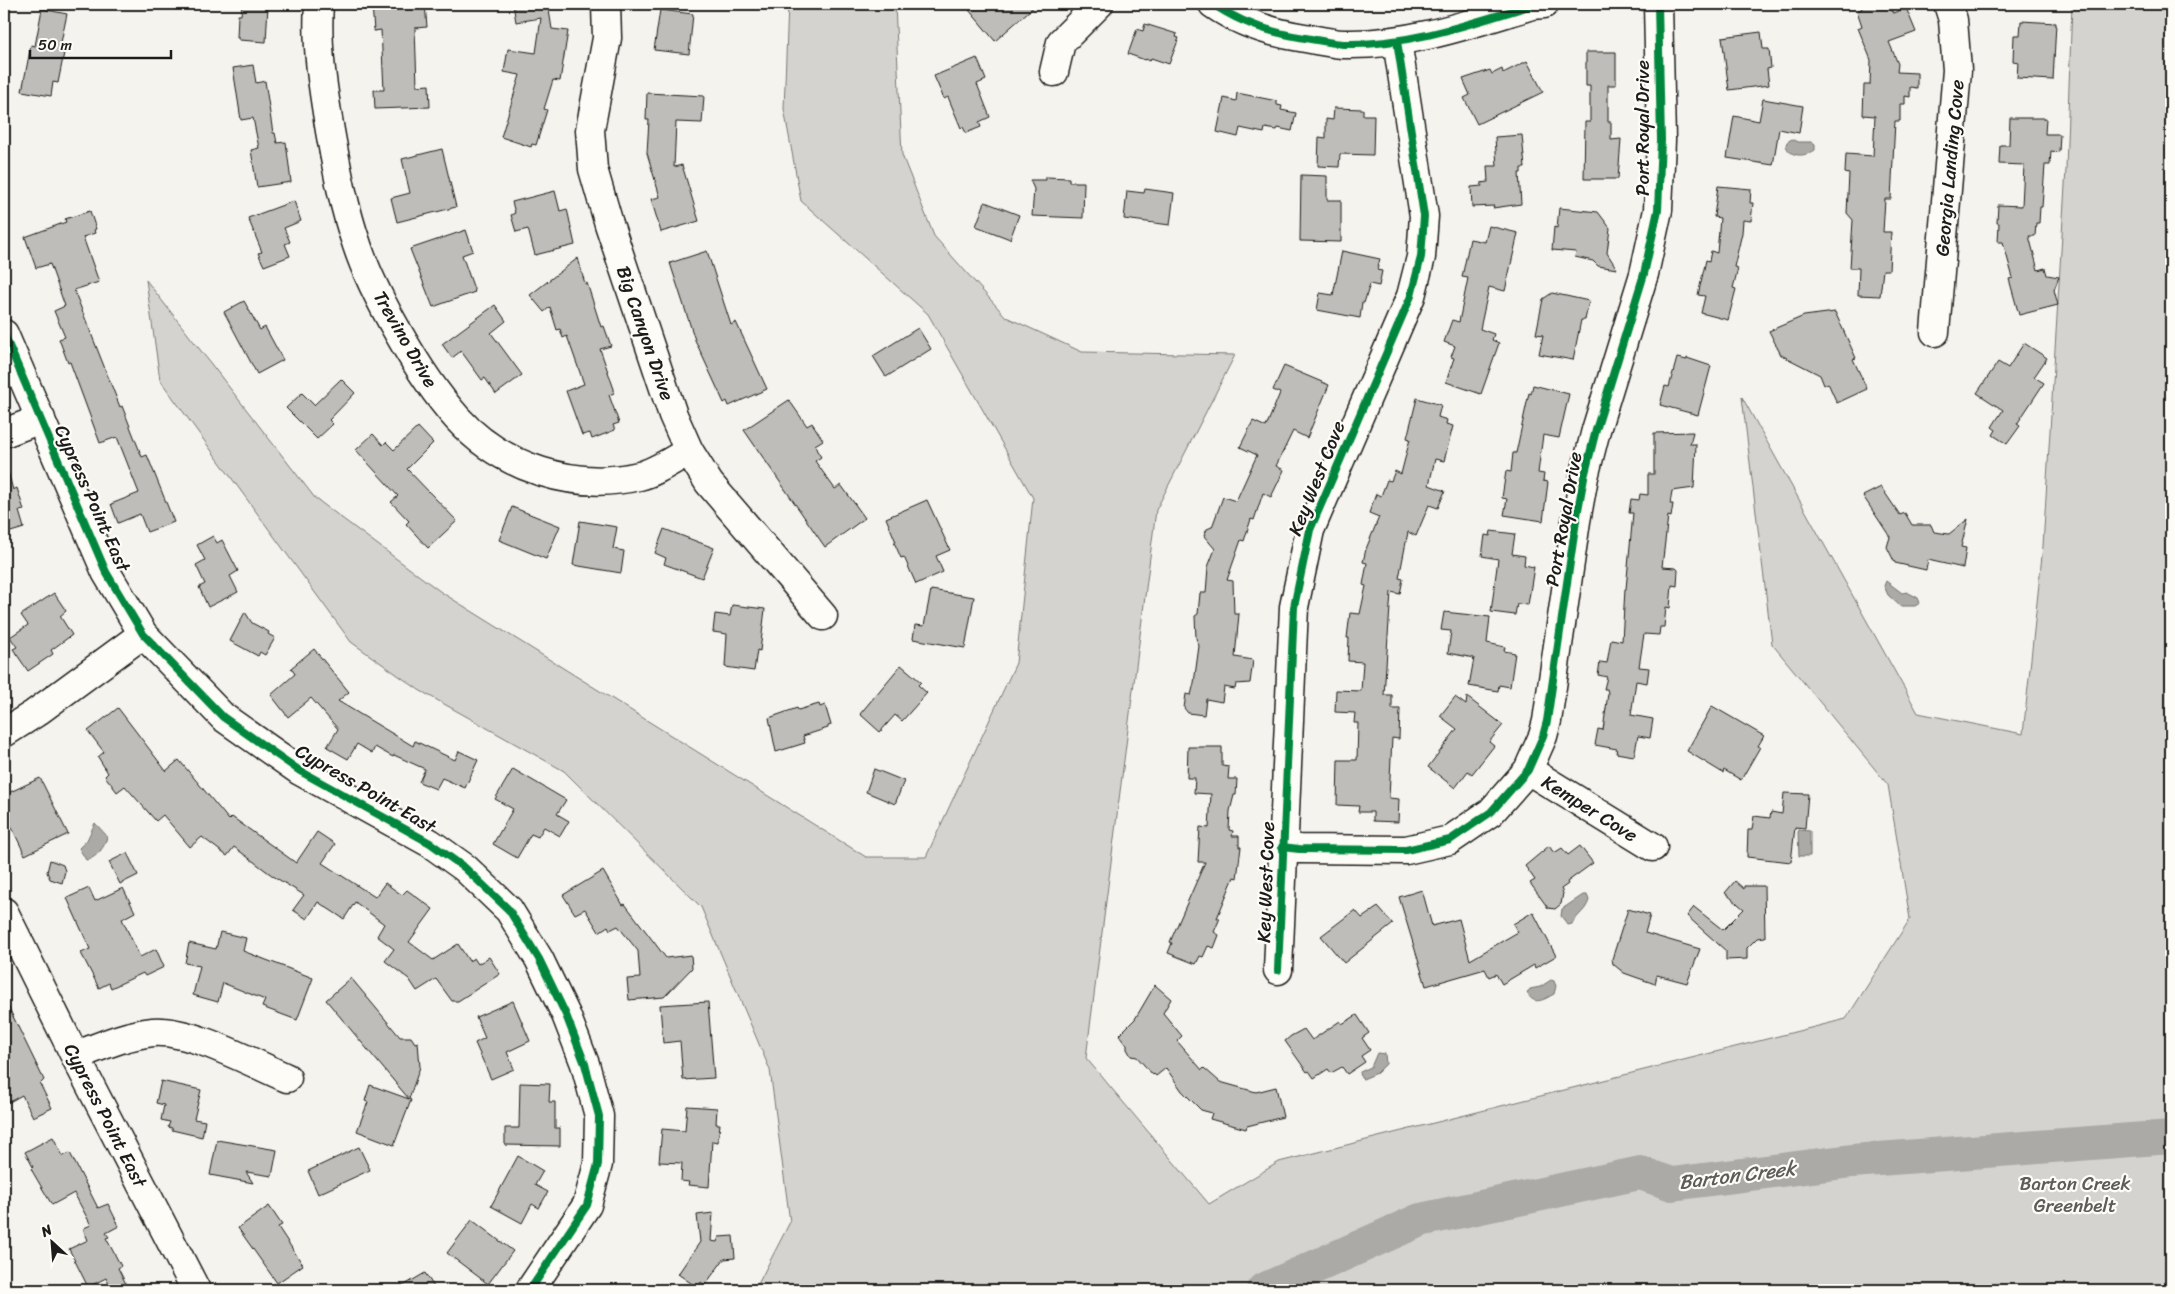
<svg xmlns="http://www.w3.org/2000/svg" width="2175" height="1294" font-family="Sriracha,sans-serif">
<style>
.green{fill:#d4d3cf;stroke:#787876}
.water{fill:#abaaa6;stroke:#72716f}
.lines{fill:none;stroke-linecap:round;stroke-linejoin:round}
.river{stroke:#abaaa6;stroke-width:34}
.building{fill:#bebdba;stroke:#1c1c1c}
.minor-casing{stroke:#1c1c1c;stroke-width:31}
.minor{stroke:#fdfcf7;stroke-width:28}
.cycleway-casing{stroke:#fdfcf7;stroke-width:11}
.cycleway{stroke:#00873e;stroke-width:8}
.labels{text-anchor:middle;stroke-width:4.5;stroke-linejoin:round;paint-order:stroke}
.street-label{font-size:19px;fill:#1c1c1c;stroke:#fdfcf7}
.park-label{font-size:19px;fill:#5c5c5b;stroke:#fdfcf7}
.water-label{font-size:20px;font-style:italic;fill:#5c5c5a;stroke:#fdfcf7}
</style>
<rect width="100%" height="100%" fill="#f4f3ee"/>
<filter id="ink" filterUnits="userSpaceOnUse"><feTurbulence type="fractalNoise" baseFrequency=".02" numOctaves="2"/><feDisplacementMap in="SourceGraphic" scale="10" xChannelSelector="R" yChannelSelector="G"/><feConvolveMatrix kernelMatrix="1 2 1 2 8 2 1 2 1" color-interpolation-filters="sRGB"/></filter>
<g filter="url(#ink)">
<path class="green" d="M788,4H895L902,155L934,236L1006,317L1082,352L1235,355L1156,510L1086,1058L1209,1204L1279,1162L1846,1019L1910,919L1888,785L1772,644L1742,397L1918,713L2023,734L2043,546L2066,169L2072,4H2171V1290H755L790,1222L770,1070L701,907L564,771L419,690L351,642L160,380L146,280L315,498L441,592L866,857H926L1016,663L1033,498L928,314L801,201L784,109Z"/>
<path class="water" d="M1792,139L1798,142H1811L1815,145V150C1806,157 1789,158 1786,145L1787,142Z
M1886,581L1902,593L1907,592L1918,598L1920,603L1915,606H1900L1888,595L1884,586Z
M95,823L107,836C106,846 96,859 86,860L79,848L87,840Z
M1799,830L1810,831V856H1799L1798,832Z
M1583,895H1587L1589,900C1586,911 1578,914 1572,924L1568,925L1561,916L1562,909Z
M1551,980L1554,981L1556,986L1554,994C1543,1000 1534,1006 1527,993L1530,989L1540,987Z
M1377,1053L1385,1054L1386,1064L1377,1073L1363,1079L1361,1078L1360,1072L1371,1067Z"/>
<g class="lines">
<path class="river" d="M1263,1290L1420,1220L1640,1173L1672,1184L1852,1161L2171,1137"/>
</g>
<path class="building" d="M242,4L268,5L266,42L239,40V38H237L238,15H241Z
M372,4H425L427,27L415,28L417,86L429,85L430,107L375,109L374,90H384L381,30L374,31Z
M513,4H548L552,29L568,31L560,81L553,80L544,109L547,110L536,145L532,144L531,147L501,137L520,75L504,72L508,49L536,53L541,18L516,22Z
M976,4H1037L995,41L969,10Z
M1860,4H1889L1893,13L1906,8L1916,32L1889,42L1898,64L1897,72L1917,73V88L1910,87V97L1905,96V104H1900V121H1895L1891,199H1885L1883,232H1891L1889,270H1883L1880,296L1858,295L1859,268H1850L1853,220L1847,213L1849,174L1845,173L1846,154L1873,156L1875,116L1863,115L1864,85H1870L1871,60L1858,28L1862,26L1857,11L1862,9Z
M42,9L67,14L59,52L64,53L58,83L53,82L51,96L22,91L31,45L35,46Z
M660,10L693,14L689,54L654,50Z
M2021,21L2056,23L2053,80L2017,78L2018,62L2013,61L2014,35H2020Z
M1145,24L1177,34L1176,37L1179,38L1169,64L1151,58L1150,61L1146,59L1145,60L1128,54L1137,29L1143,31Z
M1761,32L1763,49H1769L1771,68L1767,69L1769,85L1729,90L1722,37Z
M1586,52H1616V85H1608V122H1611V140L1621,139L1618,179H1584L1585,122H1590V86H1586Z
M977,58L986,80L977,84L990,117L979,122L981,127L966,133L963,127L961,128L948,97L944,99L934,76Z
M1527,61L1543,92L1477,124L1464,98L1470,95L1463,79L1490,70L1492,74L1502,69L1503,73Z
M253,65L256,83L265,81L273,133H275L277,143L286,142L291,182L257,187L251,150L259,148L253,118L241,120L233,68Z
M647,93L704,96L702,123L676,122L674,167L682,165L699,221L661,232L651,199L660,197L647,153L649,120H646Z
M1237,93L1277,101V105L1282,106L1281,110L1296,113L1292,131L1278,128L1277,130L1265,128L1264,133L1240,128L1238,137L1217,132L1224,98L1236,101Z
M1763,99L1803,106L1799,133L1779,129L1773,165L1727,158L1734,116L1759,121Z
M1334,108L1363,109V115H1374L1373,155L1340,154L1339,167L1318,166L1319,137L1326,138V119L1333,120Z
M2010,118H2046L2045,134H2060L2059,152L2051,151L2050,165H2045L2042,207H2040L2039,223H2036L2035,236H2029L2038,270L2045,268L2047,275L2059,277L2054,290L2058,305L2019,315L2009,279L2013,278L2003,242H1998L1999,223H1997L1998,205L2022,206L2024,165L1999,164L2000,145H2009Z
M1522,135L1525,168H1521V173H1519L1521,204L1493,208L1494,206L1472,207L1471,187L1482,186L1481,183L1488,182L1487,166H1497L1495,137Z
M442,149L456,207L397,222L391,198L410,193L402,159Z
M1301,175L1327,176V200H1341V242L1300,241Z
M1046,177L1069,178V182H1084L1083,218L1032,216L1034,189L1030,180H1046Z
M1718,186L1751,189L1750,203H1753L1751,221L1743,220L1742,233L1734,267L1738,268L1733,288L1736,289L1728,320L1701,313L1705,296L1698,295L1706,260L1709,261L1711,251L1717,253L1720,218L1714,217Z
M1145,189L1174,193L1170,225L1124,219L1127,191L1144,193Z
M555,191L560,211L567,209L575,245L535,255L528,229L516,232L511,215L515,213L512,202Z
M294,201L301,221L284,228L290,242L285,244L290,256L264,266L258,253L262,252L248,218Z
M985,202L1019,215L1010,239L976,226Z
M1559,208L1598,212L1610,228L1607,253L1617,269L1598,266L1593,261L1575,257L1576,252L1552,250L1554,227L1557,228Z
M90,211L96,229L94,230L95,233L83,237L99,282L74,290L120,407L122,406L142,457L147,455L174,522L147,532L140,514L118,523L111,504L139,493L117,437L100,443L70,362L68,363L59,339L65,337L54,311L65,306L50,264L36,268L25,237L66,222L65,219Z
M1489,226L1518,233L1505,291L1489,287L1480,329L1494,334L1492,340L1499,343L1481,394L1446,382L1454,358L1451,357L1455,346L1444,342L1452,320L1459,322L1468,278L1462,277L1470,239L1485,242Z
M466,230L473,251L462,255L475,292L433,307L410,249Z
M707,251L731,325L736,322L767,389L729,406L727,401L724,403L695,340L670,263Z
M1342,251L1380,259L1377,270L1382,271L1379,286L1370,284L1364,303L1362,302L1360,318L1317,310L1320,293L1333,295Z
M578,258L585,284L587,283L601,327L604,326L611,346L600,349L614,389V393L609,395L619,423L613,425L615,430L592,439L590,433L582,435L566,391L584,384L567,336L563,338L560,329L557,330L550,307L544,312L530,295Z
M1552,293L1589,301L1585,320H1581L1573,360L1539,354L1543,335L1536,334L1543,299Z
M244,301L260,330L265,327L283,360L257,374L224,312Z
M495,305L506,321L491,333L522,375L496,394L485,378L482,380L461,351L452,358L442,344Z
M1835,312L1856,358L1853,359L1867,389L1837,403L1828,383L1824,385L1820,375L1781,355L1769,331L1804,316Z
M918,328L931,349L886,377L873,356Z
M2024,343L2047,358L2034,377L2044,383L2017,424L2020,426L2007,444L1993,435L1996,430L1992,427L2003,410L1977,393L1998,362L2008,368Z
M1677,358L1687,360V358L1711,366L1698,415L1660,405L1665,386L1669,387Z
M1284,366L1329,385L1307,438L1293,431L1276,466L1284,470L1271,497L1263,493L1254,520L1251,519L1244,541L1241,540L1227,580L1233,581L1234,614H1239L1235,657L1253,660L1250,683L1236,684L1235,689L1224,687L1222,702L1206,699L1204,715L1188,713L1184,708L1186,694L1191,695L1194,683L1199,646L1196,638L1195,616L1198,614L1200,593H1206L1208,567L1215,549L1204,536L1207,529L1212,527L1223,497L1236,501L1257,455L1240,447L1253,421L1266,427L1280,393L1273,390Z
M341,379L355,393L329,420L333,424L317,439L286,408L302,393L314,405Z
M1533,385L1569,394L1559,438L1543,435L1538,473L1544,474L1543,481L1548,482L1543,521L1504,515L1507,499L1502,498L1506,471L1511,472L1513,453H1516L1529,393L1531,394Z
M1417,398L1441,405L1438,417L1447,420L1446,424L1453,426L1444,461L1435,459L1429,485L1445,491L1438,508L1429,505L1416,536L1408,532L1399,578L1403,579L1400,594L1391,592L1384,695H1392V709H1400L1399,739L1392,738L1389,798L1399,799L1398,822L1373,821V812H1358L1359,806L1337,805L1338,760H1357L1358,723H1354L1355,713L1335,712L1336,690L1361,691L1363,662L1348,661L1349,638H1347L1350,613L1360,614L1366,586L1363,585L1367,563L1363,562L1366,549L1379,517L1369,513L1376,494L1381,496L1387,480L1391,481L1395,471L1401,474L1410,439L1407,438Z
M789,400L807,426L812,423L823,440L815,445L818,448L816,449L821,457L815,461L835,489L841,485L865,518L825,547L744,430Z
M418,427L433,443L407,469L457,521L428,548L406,524L409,521L391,502L398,496L356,450L373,434L383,445L386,442L394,450Z
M1693,432L1690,444H1696L1694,488L1672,491L1670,504H1673L1671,517L1668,516L1662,567L1676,568L1678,570L1677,586L1672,585L1670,608L1666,607L1664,627H1660L1659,635L1644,634L1639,667L1649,668L1647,683L1636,681L1631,715L1653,719L1650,738L1638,736L1634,756L1616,753L1617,749L1595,745L1598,729L1603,730L1608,693L1607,689H1604L1607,677L1598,675L1600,662L1607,663L1611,639L1622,641L1625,589H1626L1633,513H1629L1631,499L1639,500L1640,494L1648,495V474H1654V433Z
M8,472L13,490L17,488L24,510L19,511L24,528L4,534V473Z
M1881,487L1900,515L1905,513L1912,525H1931L1934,532L1949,534L1968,519L1961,547L1966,548L1963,568L1928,560L1926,570L1895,563L1887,547L1890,537L1863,496Z
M927,500L950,550L936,556L943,572L916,584L904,557L901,558L894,542H896L886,518Z
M512,507L560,526L546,559L499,540Z
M580,521L617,527L613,549L624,551L621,573L573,565Z
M664,529L714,548L702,578L664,564L666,558L655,553Z
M1491,531L1515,534L1512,554L1525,556L1524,565L1534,567L1528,605L1517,604L1515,615L1491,612L1498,559L1482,556L1485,535L1490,536Z
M213,536L217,543L222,540L238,571L230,576L238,592L208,607L199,587L205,584L196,565L205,560L197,545Z
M931,590L974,597L965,648L913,639L915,625L924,626Z
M54,593L66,611L60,616L72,635L51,650L53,654L28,671L13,649L17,647L10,637L28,625L21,615Z
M732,605L765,609L760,651L757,650L754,671L725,667L727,634L713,632L715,614L730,616Z
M245,612L252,623L269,632L268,634L275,638L265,655L260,652L258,656L230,641Z
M1444,612L1490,617L1487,643L1505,647L1504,651L1515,653L1510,687L1499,685L1498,691L1469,686L1474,658L1448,653L1451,631L1441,630Z
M314,649L349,692L338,701L413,746L415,741L455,760L459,751L478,760L465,788L442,778L436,789L419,782L425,769L394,755L393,757L375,747L372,753L357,744L348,759L327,747L338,729L311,698L288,717L271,695L295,674L291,668Z
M901,665L921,682L918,685L927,693L902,721L895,715L880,732L860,714Z
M1455,697L1466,705L1467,697L1503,725L1489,742L1494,746L1472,774L1468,771L1455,788L1428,767L1457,729L1440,716Z
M819,704L820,707L825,705L831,725L828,726V728L803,736L805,743L776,752L769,718L797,708L798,710Z
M1712,706L1764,736L1758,746L1760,747L1741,780L1724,770L1723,773L1687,751Z
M118,708L166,771L179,760L229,820L232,817L296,863L317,832L335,844L322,863L375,897L385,883L402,895L407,890L433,909L409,942L433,960L458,944L469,961L474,958L478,964L489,957L500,974L458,1001H452L436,979L417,991L409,979L385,961L394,949L377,936L384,924L355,902L344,919L318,902L307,919L293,910L304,895L273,876L234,847L227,856L202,837L190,847L163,815L156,821L125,786L117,792L105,776L108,773L98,757L104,752L88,731Z
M1188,747H1222V766L1229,767L1228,779H1237L1236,795H1234L1230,811L1229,830L1233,831L1232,836H1239V847H1241L1237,878L1234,877L1217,918H1220L1214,932L1219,935L1214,948L1208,946L1203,957L1200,956L1196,964L1168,953L1172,943L1170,942L1205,862H1198L1200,827L1209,828L1211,794L1194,793L1195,778H1187Z
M513,769L566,800L557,814L569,821L560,836L544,827L538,837L531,834L517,858L493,844L513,809L495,799Z
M874,769L904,781L895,804L866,792Z
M40,778L68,834L25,855L4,811V795Z
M1784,793L1808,794L1805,828L1795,827L1791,862L1747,857L1748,830H1752L1754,816L1770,818L1771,812L1782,814Z
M1549,846L1554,853L1562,848L1568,855L1580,846L1593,863L1567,882L1568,884L1561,889L1563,893L1561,904L1555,909L1548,908L1530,883L1535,880L1525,866Z
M127,853L138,875L120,884L109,862Z
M50,860L63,865L65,871L62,883L50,879L47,872Z
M603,871L623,905L625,904L666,958L691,955L692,968L664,997L629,1000L627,979L640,978L638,951L618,926L610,930L608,926L599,932L585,909L575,914L563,895Z
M1735,881L1744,889V886H1764L1765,937L1757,938L1747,948V959L1726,960V951L1687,916L1694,907L1723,930L1744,909L1725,893Z
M89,888L95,901L123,888L135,912L122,919L140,957L156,949L164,967L145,976L143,973L111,988L109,983L99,988L81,953L90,949L67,898Z
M1422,890L1432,926L1459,919L1470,960L1518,932L1513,924L1533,912L1556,956L1535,968L1534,965L1502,984L1496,974L1489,977L1485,969L1426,986L1399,897Z
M1378,907L1393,924L1344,963L1321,936L1355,910L1362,918Z
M1628,909L1650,915L1645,933L1700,949L1687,983L1657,975L1655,984L1624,973L1613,964L1612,959Z
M220,932L246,938L243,951L313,978L297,1020L262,1007L265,1000L223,983L218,1002L193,995L200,966L185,963L189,943L216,949Z
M351,978L400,1037H411L415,1043L418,1042L420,1067L409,1099L411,1100L394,1145L357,1131L368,1102L365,1101L370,1085L409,1099L326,1000Z
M1155,985L1171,999L1163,1013L1182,1036L1177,1041L1202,1070L1204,1068L1220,1082L1256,1092L1276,1087L1283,1117L1247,1126L1246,1129L1210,1119L1212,1113L1201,1110L1182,1091L1166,1068L1156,1076L1154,1074L1153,1075L1137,1057L1131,1056L1127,1049V1045L1119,1035L1135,1019Z
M4,998L44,1080L40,1084L52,1108L33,1117L22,1095L4,1105Z
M513,1001L530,1041L507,1052L514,1069L491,1079L475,1043L485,1038L476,1017Z
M708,1002L714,1078L683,1080L680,1041L663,1043L660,1005Z
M1357,1015L1369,1033L1362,1038L1370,1050L1361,1056L1365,1062L1347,1074L1342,1067L1331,1073L1328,1069L1314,1078L1309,1071L1307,1072L1285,1041L1291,1036L1304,1029L1312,1040L1340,1021L1342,1024Z
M161,1081L201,1090L194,1119L205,1121L202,1137L172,1130V1128L168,1127L170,1122L161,1120L164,1105L156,1103Z
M520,1083L550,1084L549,1102H555V1128H560V1146L505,1145V1128H519Z
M687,1106L717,1108L716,1124H720L718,1142L712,1141L709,1187L688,1185L689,1182L681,1181L682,1163L659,1162L662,1129L685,1131Z
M53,1137L63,1156L70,1153L98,1208L108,1204L119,1226L106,1233L109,1237L106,1238L121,1266L118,1268L129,1290H112L106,1278L88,1287L69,1249L88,1240L84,1231V1228L91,1225L74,1193L52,1205L31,1169L33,1167L25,1152Z
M217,1140L277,1150L272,1176L246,1172L253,1183L210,1175Z
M359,1147L370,1170L318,1194L308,1171Z
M518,1156L543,1171L535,1185L548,1192L539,1208L532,1204L522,1223L491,1206Z
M269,1206L282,1225L278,1227L303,1265L277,1283L238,1228Z
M713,1213L711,1241L717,1242L719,1237L733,1236L735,1258L724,1259L705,1285L701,1282L698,1288L678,1274L700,1242L697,1215Z
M472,1220L513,1251L488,1284L447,1253Z
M425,1273L436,1290H396Z"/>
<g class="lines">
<defs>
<path id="minor" d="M319,4C316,47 323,89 330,131C337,170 344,208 357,245C367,276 383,306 399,334C416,364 434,392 457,418C502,468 574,491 639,476C656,472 674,459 689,451
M606,4L607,38L590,130L593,169L609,224L673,415L689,451L709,483L823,616
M1213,4C1240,23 1272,33 1305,38C1317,40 1330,43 1343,44C1408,46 1470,24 1532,5L1544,4
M1054,72L1061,42L1099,4
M1935,332L1957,70L1953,20L1948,4
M4,334L106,572L143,634L223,717L300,771L430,843L465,868L509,910L539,959L566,1015L585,1064L599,1116L598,1164L587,1205L530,1290
M4,433L41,419
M4,733L34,714L143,634
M1528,770L1653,847
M1282,847L1299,849L1406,850L1450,840L1491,812L1528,770L1543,736L1547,721L1576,521L1584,477L1596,430L1644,274L1658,210L1661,140L1658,4
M4,912L75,1056L196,1290
M1278,970L1294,607L1310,530L1411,296L1421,257L1424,216L1397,41
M75,1056C101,1046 125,1035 153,1032C190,1029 252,1063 287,1078"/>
</defs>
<use href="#minor" class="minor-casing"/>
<use href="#minor" class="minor"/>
<defs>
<path id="cycleway" d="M1213,4C1240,23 1272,33 1305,38C1317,40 1330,43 1343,44C1408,46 1470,24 1532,5L1544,4
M4,334L106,572L143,634L223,717L300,771L430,843L465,868L509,910L539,959L566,1015L585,1064L599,1116L598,1164L587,1205L530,1290
M1282,847L1299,849L1406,850L1450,840L1491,812L1528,770L1543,736L1547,721L1576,521L1584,477L1596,430L1644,274L1658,210L1661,140L1658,4
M1278,970L1294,607L1310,530L1411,296L1421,257L1424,216L1397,41"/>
</defs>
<use href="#cycleway" class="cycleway-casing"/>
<use href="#cycleway" class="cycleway"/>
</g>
</g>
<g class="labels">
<g class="street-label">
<text transform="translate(1642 128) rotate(-90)" y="7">Port Royal Drive</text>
<text transform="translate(1949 168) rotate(-85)" y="7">Georgia Landing Cove</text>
<text transform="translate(646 333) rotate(71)" y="7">Big Canyon Drive</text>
<text transform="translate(406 339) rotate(60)" y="7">Trevino Drive</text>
<text transform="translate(1316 478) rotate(-68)" y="7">Key West Cove</text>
<text transform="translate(93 498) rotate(66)" y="7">Cypress Point East</text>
<text transform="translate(1563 519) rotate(-80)" y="7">Port Royal Drive</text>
<text transform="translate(366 788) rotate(30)" y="7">Cypress Point East</text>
<text transform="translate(1590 808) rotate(32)" y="7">Kemper Cove</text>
<text transform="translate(1265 882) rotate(-88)" y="7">Key West Cove</text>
<text transform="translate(106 1115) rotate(63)" y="7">Cypress Point East</text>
</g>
<g class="park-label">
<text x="2075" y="1190">Barton Creek<tspan x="2075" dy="22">Greenbelt</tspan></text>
</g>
<g class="water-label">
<text transform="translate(1737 1175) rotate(-7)" y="7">Barton Creek</text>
</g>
</g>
<rect width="2175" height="1294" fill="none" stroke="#fdfcf7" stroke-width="20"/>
<rect x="10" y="10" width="2155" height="1274" fill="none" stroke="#1c1c1c" stroke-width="2" filter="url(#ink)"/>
<g transform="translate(52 1242) rotate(334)" stroke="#fdfcf7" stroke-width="4" paint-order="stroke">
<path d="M0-4L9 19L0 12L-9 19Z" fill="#1c1c1c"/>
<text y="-8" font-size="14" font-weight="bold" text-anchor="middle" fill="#1c1c1c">N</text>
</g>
<path d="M30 50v8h141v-8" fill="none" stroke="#1c1c1c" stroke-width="2.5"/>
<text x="38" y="50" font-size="15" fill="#1c1c1c" stroke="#fdfcf7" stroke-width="4" paint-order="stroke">50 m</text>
</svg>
